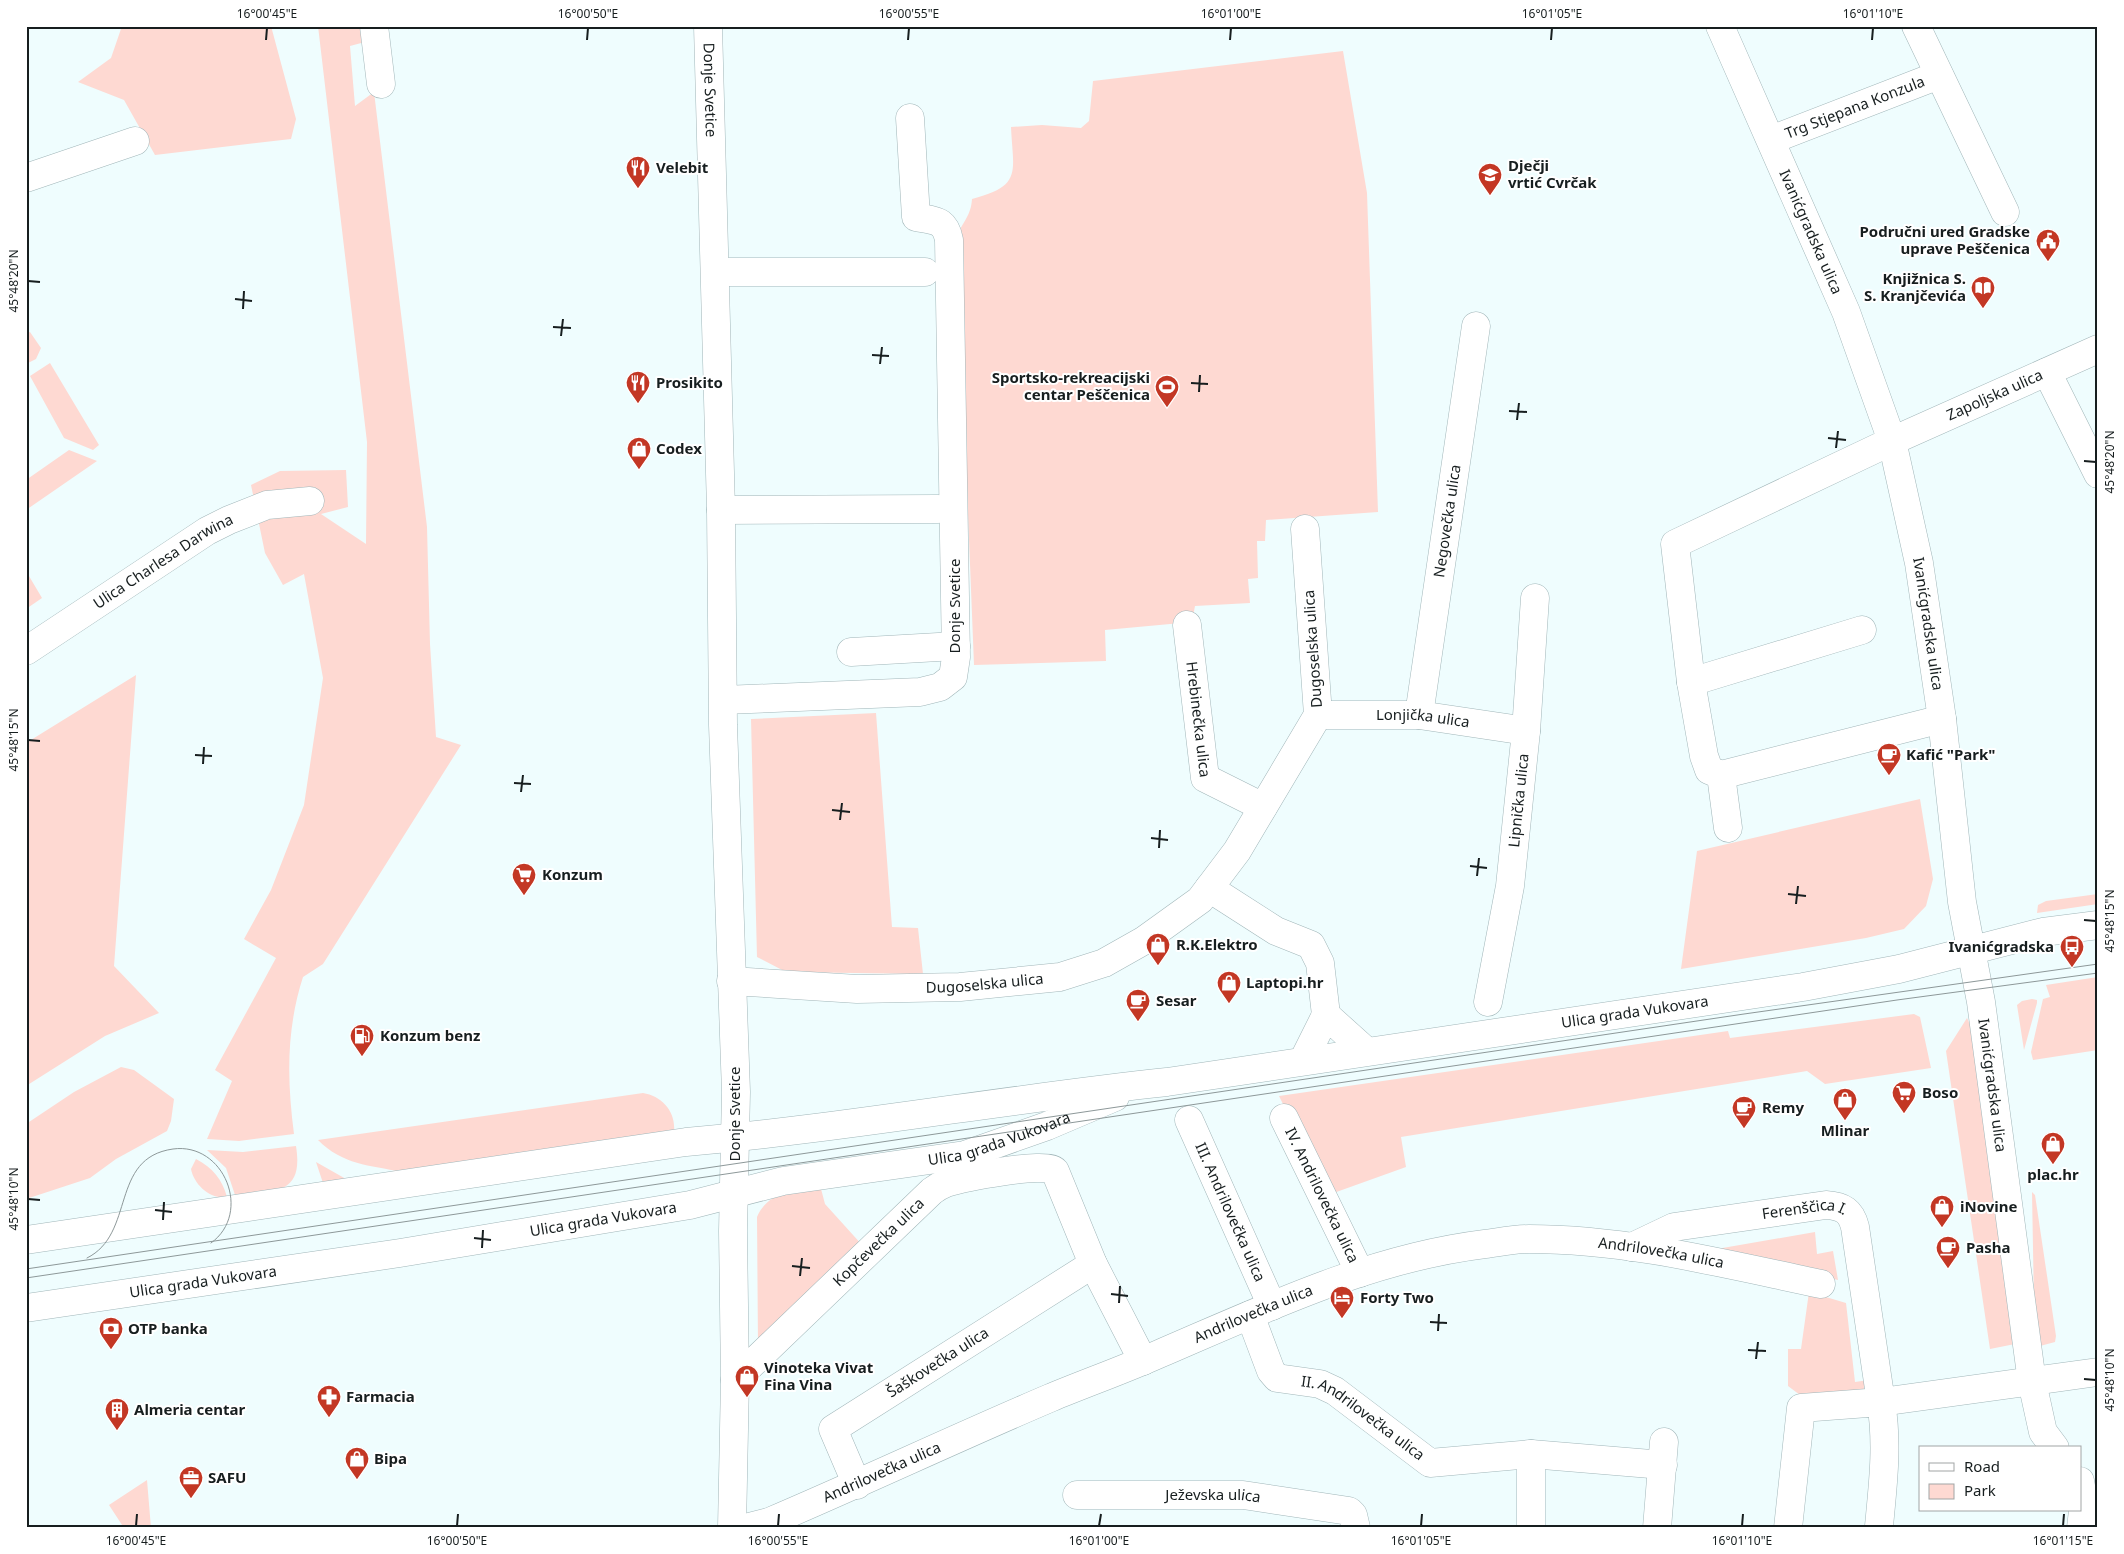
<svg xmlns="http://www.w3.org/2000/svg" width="2124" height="1554" font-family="'Noto Sans',sans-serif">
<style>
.green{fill:#fed9d2}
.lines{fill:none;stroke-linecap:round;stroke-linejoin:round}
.minor-casing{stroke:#a1b6b9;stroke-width:29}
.minor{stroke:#fff;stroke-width:28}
.tram{stroke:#8d9899;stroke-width:1}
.ticks{fill:none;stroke:#171e1f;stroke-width:2}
.labels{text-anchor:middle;stroke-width:4;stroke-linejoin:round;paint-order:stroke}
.street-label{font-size:15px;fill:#171e1f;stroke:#fff}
.poi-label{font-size:15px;font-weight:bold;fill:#171e1f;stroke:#fff;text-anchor:start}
.neatline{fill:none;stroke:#171e1f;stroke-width:2}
.ticks-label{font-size:12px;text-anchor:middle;fill:#171e1f}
</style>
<rect width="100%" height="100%" fill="#effdfe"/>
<path class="green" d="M122,26H271L296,119L291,139L155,155L124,100L78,82L111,58Z
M318,26H364L365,42L350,46L355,106L374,92L427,527L430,644L436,737L461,745L323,964L303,977C286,1030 287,1080 294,1134L239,1141L207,1139L232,1081L215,1070L276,958L244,939L271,890L304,805L323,678L304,574L283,585L265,553L251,485L280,471L346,470L348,507L321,514L366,544L367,442Z
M1343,51L1367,193L1378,512L1266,520L1265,541H1257L1258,578L1248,579L1250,603L1195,606L1192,622L1105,630L1106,661L974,665L957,236C963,221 971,216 972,199C1023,186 1013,172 1011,127L1042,125L1081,128L1089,121L1093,81Z
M30,332L41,348L36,359L26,364V333Z
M50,363L99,445L93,450L64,438L30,376Z
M69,450L97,461L26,510V480Z
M26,571L42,598L26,609Z
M136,675L114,966L159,1013L105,1036L26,1086V743Z
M876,713L892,927L918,928L923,974L786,972L757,957L751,719Z
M1920,799L1933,879L1926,906L1904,929L1866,938L1681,969L1697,851Z
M2098,894V904L2037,913L2038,905L2046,901Z
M2098,977V1050L2033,1060L2031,1052L2043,999L2050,997L2046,985Z
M2032,999L2037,1000V1003L2024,1050L2017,1005L2022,1001Z
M1914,1014L1920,1017L1931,1068L1825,1084L1807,1071L1401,1137L1406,1167L1328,1195L1279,1096L1728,1031L1730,1038Z
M1967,1018L1970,1024L2015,1344L1990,1349L1946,1051Z
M121,1067L134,1070L174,1099L171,1121L167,1131L116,1159L90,1178L26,1199V1124L74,1092Z
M643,1093C662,1096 676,1112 674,1131L402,1172C369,1165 343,1165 318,1140Z
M296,1146C304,1196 274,1190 236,1198L226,1168L207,1150L243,1152Z
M196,1159C213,1168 222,1179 227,1197C211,1200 194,1185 191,1169Z
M316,1162L346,1179L323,1183Z
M820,1185L825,1204L863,1246L758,1347L757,1217C768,1191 795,1191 820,1185Z
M2032,1192L2035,1195L2056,1336L2055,1342L2040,1346L2034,1304Z
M1815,1232L1817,1254L1833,1251L1838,1280L1711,1250Z
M1809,1292L1846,1303L1855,1382L1869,1380L1861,1393L1800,1395L1788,1386V1349H1801Z
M147,1480L151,1528H124L109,1505Z"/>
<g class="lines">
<defs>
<g id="minor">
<path d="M374,26L381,84"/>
<path id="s1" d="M708,26L721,510L723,725L736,1092L733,1231L735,1380L732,1528"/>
<path id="s2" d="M1720,26L1846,312L1892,441L1919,563L1942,719L1962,902L1981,1002L2032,1382L2043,1432L2055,1448"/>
<path d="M1916,26L2005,212"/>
<path id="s3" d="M1771,140L1939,75"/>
<path d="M26,178L135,141"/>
<path d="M716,272H925"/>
<path d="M2047,372L2098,474"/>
<path d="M721,510L938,509"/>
<path id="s4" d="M1187,625L1205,778L1263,807"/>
<path id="s5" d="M26,651L207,531L229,520L267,505L310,501"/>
<path d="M851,652L956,646"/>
<path d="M1691,682L1862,630"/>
<path d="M724,700L920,692L940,687L953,677L956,657L949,240C945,219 935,221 916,217L910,118"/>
<path id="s6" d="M1318,715H1419L1526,731"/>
<path id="s7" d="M1419,715L1476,326"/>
<path d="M1721,775L1942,719"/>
<path id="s8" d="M1728,828L1721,775L1709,770L1704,756L1691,682L1675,544L1892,441L2098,349"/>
<path d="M1209,888L1276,931L1311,945L1320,963L1326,1015"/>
<path id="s9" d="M731,981L857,989L960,987L1060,977L1104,963L1143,941L1200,900L1237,851L1318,715L1305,529"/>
<path id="s10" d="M1488,1002L1510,886L1526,731L1535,598"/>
<path d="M1303,1061L1326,1015L1366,1051"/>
<path id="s11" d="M1284,1118L1360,1273"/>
<path id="s12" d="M1189,1120L1272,1306"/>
<path id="s13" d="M26,1240L686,1142C847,1128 1006,1099 1167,1082L1803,987L1899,969L2043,932L2098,925"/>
<path id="s14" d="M1632,1247L1674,1227L1826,1205C1843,1206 1851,1211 1855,1227L1881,1402L2098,1372"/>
<path id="s15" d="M26,1308L400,1253L690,1205L783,1181L965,1155L1047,1126L1115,1097"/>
<path id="s16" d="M1250,1315L1271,1371L1277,1378L1320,1384L1335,1391L1430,1463L1531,1454L1663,1465"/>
<path id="s17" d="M735,1380L932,1191C936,1188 941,1185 946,1183C961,1178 1047,1161 1055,1171L1093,1264L1143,1361"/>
<path d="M2080,1481L2084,1502L2081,1528"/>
<path id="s18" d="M857,1485L833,1429L1093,1264"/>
<path id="s19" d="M1077,1495H1243L1349,1511L1353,1515L1356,1528"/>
<path id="s20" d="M745,1528L769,1522C863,1482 956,1438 1050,1398C1086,1383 1123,1370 1159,1354C1264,1309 1370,1258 1485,1244C1500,1242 1515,1239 1529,1239C1628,1239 1725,1264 1821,1284"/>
<path d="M1531,1528V1454"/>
<path d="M1657,1528L1664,1442"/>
<path d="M1788,1528L1801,1408L1881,1402C1888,1444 1883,1484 1879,1526"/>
</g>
</defs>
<use href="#minor" class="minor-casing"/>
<use href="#minor" class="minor"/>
<path class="tram" d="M87,1258C136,1234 109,1158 173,1149C224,1142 253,1213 211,1243
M26,1269L1744,1014L2098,964
M26,1278L1897,1000L2098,973"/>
</g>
<path class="ticks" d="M266,40L267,28M587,40L588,28M908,40L909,28M1230,40L1231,28M1551,40L1552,28M1872,40L1873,28M28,281L40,282M235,299L252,301M243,309L244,291M553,327L571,328M561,336L563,319M872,355L889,356M880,364L882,347M1191,383L1208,384M1199,392L1200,375M1509,411L1527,412M1517,420L1519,403M1828,438L1846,440M1836,448L1838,431M2084,461L2096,462M28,740L40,741M195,755L212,756M203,764L204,747M514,783L531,784M521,792L523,775M832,810L850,812M840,820L842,803M1151,838L1168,840M1159,848L1160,830M1470,866L1487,868M1477,876L1479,858M1788,894L1806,896M1796,904L1798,886M2084,920L2096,921M28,1199L40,1200M155,1210L172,1212M163,1220L164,1202M474,1238L491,1240M482,1248L483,1230M792,1266L810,1268M800,1276L802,1258M1111,1294L1128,1296M1119,1303L1120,1286M1430,1322L1447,1323M1438,1331L1439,1314M1748,1350L1766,1351M1756,1359L1758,1342M2084,1379L2096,1380M136,1526L137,1514M457,1526L458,1514M778,1526L779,1514M1099,1526L1101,1514M1421,1526L1422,1514M1742,1526L1743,1514M2063,1526L2064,1514"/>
<defs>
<symbol id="restaurant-pin" viewBox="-11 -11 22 30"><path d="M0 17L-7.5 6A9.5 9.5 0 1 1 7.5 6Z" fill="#c33724" stroke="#fff"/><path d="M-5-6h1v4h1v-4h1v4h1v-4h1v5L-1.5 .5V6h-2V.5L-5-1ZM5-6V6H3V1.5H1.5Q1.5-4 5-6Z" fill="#fff"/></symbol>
<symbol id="school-pin" viewBox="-11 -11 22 30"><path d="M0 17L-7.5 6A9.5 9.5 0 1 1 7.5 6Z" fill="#c33724" stroke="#fff"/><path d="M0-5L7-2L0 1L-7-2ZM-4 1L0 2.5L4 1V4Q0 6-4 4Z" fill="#fff"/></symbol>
<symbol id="civic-pin" viewBox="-11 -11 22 30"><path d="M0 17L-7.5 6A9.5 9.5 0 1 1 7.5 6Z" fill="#c33724" stroke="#fff"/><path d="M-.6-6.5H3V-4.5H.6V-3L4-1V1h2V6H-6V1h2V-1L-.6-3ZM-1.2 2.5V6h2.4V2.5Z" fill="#fff"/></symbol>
<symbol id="library-pin" viewBox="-11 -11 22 30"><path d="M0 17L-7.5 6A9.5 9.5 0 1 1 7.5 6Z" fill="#c33724" stroke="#fff"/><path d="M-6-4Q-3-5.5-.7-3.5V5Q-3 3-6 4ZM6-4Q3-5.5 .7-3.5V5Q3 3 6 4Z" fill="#fff"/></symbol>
<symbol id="stadium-pin" viewBox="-11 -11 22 30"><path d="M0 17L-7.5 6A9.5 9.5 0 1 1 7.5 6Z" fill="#c33724" stroke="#fff"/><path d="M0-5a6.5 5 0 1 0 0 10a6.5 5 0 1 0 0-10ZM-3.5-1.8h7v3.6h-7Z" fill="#fff"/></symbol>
<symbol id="shop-pin" viewBox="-11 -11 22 30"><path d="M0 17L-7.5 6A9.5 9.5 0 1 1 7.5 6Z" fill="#c33724" stroke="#fff"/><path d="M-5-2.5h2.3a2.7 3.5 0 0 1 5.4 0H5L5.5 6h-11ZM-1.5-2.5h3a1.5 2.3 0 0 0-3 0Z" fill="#fff"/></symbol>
<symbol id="cafe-pin" viewBox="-11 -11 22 30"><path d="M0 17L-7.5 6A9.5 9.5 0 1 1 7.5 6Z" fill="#c33724" stroke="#fff"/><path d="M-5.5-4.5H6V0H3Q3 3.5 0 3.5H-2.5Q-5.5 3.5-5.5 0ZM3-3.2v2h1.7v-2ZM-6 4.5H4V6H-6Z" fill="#fff"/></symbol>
<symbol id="supermarket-pin" viewBox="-11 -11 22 30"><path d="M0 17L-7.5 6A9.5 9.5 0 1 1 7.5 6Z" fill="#c33724" stroke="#fff"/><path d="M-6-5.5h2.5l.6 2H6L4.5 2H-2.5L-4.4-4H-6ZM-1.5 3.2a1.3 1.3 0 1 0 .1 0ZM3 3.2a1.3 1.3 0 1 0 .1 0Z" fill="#fff"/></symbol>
<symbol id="bus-pin" viewBox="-11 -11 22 30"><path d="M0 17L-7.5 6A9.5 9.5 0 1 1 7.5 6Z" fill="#c33724" stroke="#fff"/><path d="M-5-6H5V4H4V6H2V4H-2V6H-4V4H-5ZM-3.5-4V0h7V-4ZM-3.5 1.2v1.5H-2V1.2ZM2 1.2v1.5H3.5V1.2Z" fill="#fff"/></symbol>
<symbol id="fuel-pin" viewBox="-11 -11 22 30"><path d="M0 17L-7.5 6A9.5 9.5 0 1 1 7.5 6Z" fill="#c33724" stroke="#fff"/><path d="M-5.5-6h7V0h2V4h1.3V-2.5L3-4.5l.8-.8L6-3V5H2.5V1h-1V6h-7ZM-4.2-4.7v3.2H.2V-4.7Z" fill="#fff"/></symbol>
<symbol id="hotel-pin" viewBox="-11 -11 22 30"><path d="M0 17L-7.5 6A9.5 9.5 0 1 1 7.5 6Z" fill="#c33724" stroke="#fff"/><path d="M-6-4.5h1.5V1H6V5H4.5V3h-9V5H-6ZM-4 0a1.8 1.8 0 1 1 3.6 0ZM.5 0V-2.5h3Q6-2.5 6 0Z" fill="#fff"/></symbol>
<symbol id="bank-pin" viewBox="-11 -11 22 30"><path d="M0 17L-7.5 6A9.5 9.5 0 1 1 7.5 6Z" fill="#c33724" stroke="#fff"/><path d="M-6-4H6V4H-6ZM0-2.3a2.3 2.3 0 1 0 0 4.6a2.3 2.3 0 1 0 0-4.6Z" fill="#fff"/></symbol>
<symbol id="pharmacy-pin" viewBox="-11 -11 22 30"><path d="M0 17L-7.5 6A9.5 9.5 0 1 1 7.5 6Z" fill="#c33724" stroke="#fff"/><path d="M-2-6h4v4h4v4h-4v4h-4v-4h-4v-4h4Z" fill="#fff"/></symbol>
<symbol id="building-pin" viewBox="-11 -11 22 30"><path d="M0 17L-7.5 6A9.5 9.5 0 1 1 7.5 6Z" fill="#c33724" stroke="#fff"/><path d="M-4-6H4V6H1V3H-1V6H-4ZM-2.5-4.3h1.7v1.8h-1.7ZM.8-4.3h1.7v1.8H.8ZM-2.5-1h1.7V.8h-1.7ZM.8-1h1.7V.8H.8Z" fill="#fff"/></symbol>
<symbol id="office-pin" viewBox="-11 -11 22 30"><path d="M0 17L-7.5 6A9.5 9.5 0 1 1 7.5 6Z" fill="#c33724" stroke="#fff"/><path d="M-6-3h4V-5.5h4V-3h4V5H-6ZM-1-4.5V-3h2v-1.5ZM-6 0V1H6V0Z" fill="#fff"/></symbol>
</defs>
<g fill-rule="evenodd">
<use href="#restaurant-pin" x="624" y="154" width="28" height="38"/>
<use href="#school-pin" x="1476" y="161" width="28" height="38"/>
<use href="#civic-pin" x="2034" y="227" width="28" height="38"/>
<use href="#library-pin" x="1969" y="274" width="28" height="38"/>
<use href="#restaurant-pin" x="624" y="369" width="28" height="38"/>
<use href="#stadium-pin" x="1153" y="373" width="28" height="38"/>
<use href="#shop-pin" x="625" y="435" width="28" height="38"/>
<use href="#cafe-pin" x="1875" y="741" width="28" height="38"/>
<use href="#supermarket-pin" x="510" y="861" width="28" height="38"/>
<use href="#shop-pin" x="1144" y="931" width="28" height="38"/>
<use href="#bus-pin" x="2058" y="933" width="28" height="38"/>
<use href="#shop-pin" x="1215" y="969" width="28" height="38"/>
<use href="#cafe-pin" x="1124" y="987" width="28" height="38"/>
<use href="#fuel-pin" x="348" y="1022" width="28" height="38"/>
<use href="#supermarket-pin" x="1890" y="1079" width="28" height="38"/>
<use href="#shop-pin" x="1831" y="1086" width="28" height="38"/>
<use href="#cafe-pin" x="1730" y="1094" width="28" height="38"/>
<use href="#shop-pin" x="2039" y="1130" width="28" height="38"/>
<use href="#shop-pin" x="1928" y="1193" width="28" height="38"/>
<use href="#cafe-pin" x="1934" y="1234" width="28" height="38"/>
<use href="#hotel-pin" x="1328" y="1284" width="28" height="38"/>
<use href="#bank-pin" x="97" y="1315" width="28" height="38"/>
<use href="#shop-pin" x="733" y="1363" width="28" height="38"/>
<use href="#pharmacy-pin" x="315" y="1383" width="28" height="38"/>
<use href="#building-pin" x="103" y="1396" width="28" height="38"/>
<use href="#shop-pin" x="343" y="1445" width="28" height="38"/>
<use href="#office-pin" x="177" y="1464" width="28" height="38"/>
</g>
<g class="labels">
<g class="street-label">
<text dy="5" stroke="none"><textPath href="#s1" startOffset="64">Donje Svetice</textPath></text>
<text dy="5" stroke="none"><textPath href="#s3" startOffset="90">Trg Stjepana Konzula</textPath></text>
<text dy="5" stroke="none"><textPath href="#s2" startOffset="225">Ivanićgradska ulica</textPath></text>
<text dy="5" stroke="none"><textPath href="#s8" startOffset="648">Zapoljska ulica</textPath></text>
<text dy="5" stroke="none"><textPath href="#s7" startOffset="196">Negovečka ulica</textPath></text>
<text dy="5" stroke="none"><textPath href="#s5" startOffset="164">Ulica Charlesa Darwina</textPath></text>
<text transform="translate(955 606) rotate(-90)" y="5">Donje Svetice</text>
<text dy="5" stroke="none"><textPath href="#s2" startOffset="636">Ivanićgradska ulica</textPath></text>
<text transform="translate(1313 649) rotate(-94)" y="5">Dugoselska ulica</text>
<text dy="5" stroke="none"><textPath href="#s4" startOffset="95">Hrebinečka ulica</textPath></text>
<text dy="5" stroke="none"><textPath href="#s6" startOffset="105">Lonjička ulica</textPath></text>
<text dy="5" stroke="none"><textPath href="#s10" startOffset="204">Lipnička ulica</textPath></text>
<text dy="5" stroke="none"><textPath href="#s9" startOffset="254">Dugoselska ulica</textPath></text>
<text dy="5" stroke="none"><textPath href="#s13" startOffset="1625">Ulica grada Vukovara</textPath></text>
<text dy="5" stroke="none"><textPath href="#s2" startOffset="1102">Ivanićgradska ulica</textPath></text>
<text transform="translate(735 1114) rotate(-90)" y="5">Donje Svetice</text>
<text dy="5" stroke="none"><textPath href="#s15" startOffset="989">Ulica grada Vukovara</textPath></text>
<text dy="5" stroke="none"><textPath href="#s11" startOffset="86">IV. Andrilovečka ulica</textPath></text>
<text dy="5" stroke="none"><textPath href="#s12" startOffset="101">III. Andrilovečka ulica</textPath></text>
<text dy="5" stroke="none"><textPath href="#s14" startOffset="179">Ferenščica I.</textPath></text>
<text dy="5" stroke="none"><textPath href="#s15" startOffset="584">Ulica grada Vukovara</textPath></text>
<text dy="5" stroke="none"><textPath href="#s17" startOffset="199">Kopčevečka ulica</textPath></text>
<text dy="5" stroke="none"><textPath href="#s20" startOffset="972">Andrilovečka ulica</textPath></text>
<text dy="5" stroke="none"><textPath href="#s15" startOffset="179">Ulica grada Vukovara</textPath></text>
<text dy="5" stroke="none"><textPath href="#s20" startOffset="552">Andrilovečka ulica</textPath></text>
<text dy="5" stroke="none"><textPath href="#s18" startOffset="185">Šaškovečka ulica</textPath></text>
<text dy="5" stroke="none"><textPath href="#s16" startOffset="166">II. Andrilovečka ulica</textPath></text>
<text dy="5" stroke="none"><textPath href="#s20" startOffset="148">Andrilovečka ulica</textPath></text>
<text dy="5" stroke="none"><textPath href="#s19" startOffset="136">Ježevska ulica</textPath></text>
</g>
<g class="poi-label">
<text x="1508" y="171">Dječji<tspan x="1508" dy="17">vrtić Cvrčak</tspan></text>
<text x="656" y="173">Velebit</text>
<text x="2030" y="237" text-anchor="end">Područni ured Gradske<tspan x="2030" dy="17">uprave Peščenica</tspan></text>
<text x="1966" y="284" text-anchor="end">Knjižnica S.<tspan x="1966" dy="17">S. Kranjčevića</tspan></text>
<text x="1150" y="383" text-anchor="end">Sportsko-rekreacijski<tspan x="1150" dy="17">centar Peščenica</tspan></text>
<text x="656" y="388">Prosikito</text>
<text x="656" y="454">Codex</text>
<text x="1906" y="760">Kafić "Park"</text>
<text x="542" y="880">Konzum</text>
<text x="1176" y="950">R.K.Elektro</text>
<text x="2054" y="952" text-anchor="end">Ivanićgradska</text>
<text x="1246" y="988">Laptopi.hr</text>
<text x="1156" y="1006">Sesar</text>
<text x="380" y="1041">Konzum benz</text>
<text x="1922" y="1098">Boso</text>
<text x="1762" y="1113">Remy</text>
<text x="1845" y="1136" text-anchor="middle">Mlinar</text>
<text x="2053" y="1180" text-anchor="middle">plac.hr</text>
<text x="1960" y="1212">iNovine</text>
<text x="1966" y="1253">Pasha</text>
<text x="1360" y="1303">Forty Two</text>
<text x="128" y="1334">OTP banka</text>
<text x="764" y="1373">Vinoteka Vivat<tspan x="764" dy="17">Fina Vina</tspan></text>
<text x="346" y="1402">Farmacia</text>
<text x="134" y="1415">Almeria centar</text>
<text x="374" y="1464">Bipa</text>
<text x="208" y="1483">SAFU</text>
</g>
</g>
<rect width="2124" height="1554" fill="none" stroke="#ffffff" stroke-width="55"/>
<rect x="1919" y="1446" width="162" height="65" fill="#ffffff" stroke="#a2a5a5"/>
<rect x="1929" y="1463" width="25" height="8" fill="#ffffff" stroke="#a2a5a5"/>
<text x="1964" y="1472" font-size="15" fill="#171e1f">Road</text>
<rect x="1929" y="1484" width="25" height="15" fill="#fed9d2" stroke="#a2a5a5"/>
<text x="1964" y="1496" font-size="15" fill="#171e1f">Park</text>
<rect x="28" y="28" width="2068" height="1498" class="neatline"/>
<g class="ticks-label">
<text x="267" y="18">16°00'45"E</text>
<text x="588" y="18">16°00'50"E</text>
<text x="909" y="18">16°00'55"E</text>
<text x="1231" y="18">16°01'00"E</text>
<text x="1552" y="18">16°01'05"E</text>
<text x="1873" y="18">16°01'10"E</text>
<text transform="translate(14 281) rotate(-90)" y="4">45°48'20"N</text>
<text transform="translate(2110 462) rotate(-90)" y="4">45°48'20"N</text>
<text transform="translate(14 740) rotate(-90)" y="4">45°48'15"N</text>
<text transform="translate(2110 921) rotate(-90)" y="4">45°48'15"N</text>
<text transform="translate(14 1199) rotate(-90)" y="4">45°48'10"N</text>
<text transform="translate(2110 1380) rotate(-90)" y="4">45°48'10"N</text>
<text x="136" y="1545">16°00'45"E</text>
<text x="457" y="1545">16°00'50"E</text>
<text x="778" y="1545">16°00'55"E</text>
<text x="1099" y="1545">16°01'00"E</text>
<text x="1421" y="1545">16°01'05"E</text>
<text x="1742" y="1545">16°01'10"E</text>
<text x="2063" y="1545">16°01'15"E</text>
</g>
</svg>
